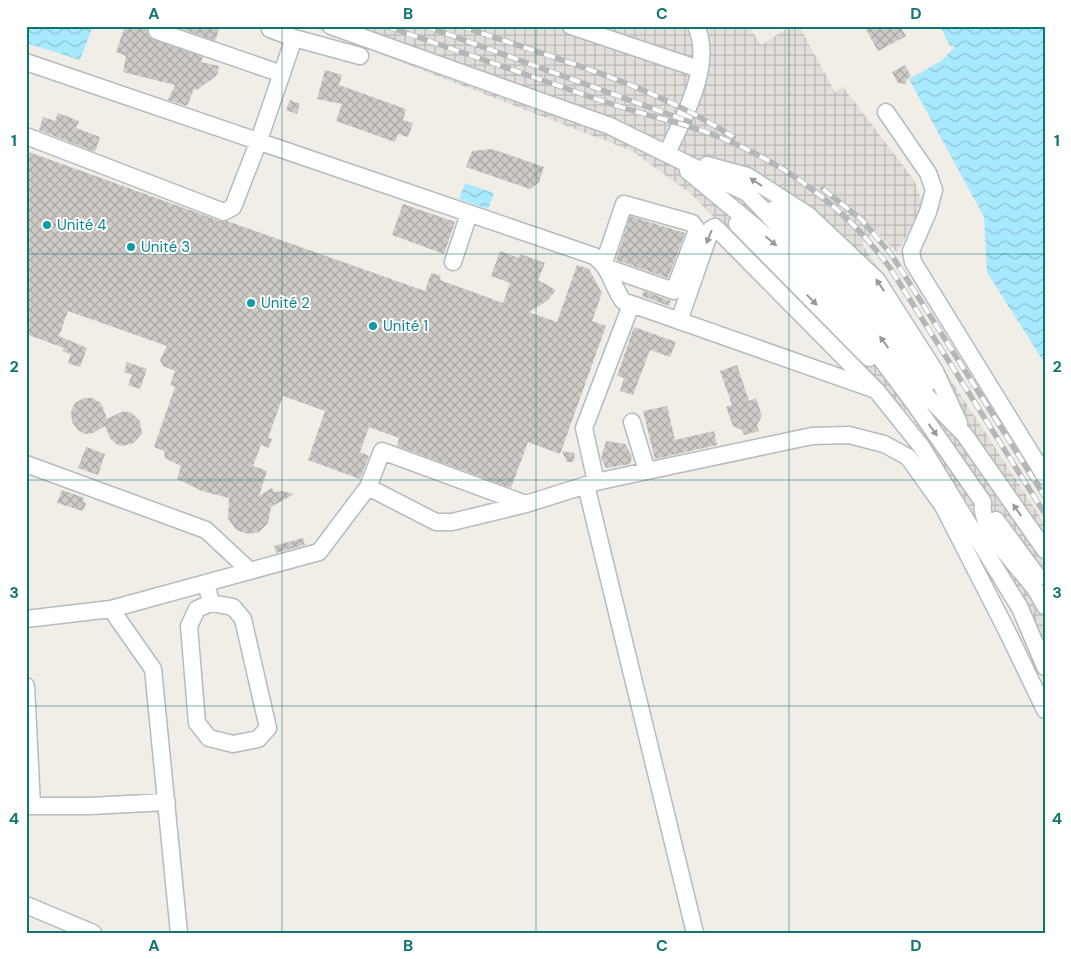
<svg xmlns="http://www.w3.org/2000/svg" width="1071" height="959" font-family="'DM Sans',sans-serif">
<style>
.industrial{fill:url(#industrial-grid)}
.water{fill:url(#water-waves)}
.building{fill:url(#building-cross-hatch)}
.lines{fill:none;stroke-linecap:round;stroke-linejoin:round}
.minor-casing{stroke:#b7babe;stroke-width:19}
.minor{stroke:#fff;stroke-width:16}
.rail-casing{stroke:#b5b6b7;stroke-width:5.5}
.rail{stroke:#fff;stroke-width:4;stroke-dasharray:11;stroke-linecap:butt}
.oneway{fill:#969a9c}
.grid{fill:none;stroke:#0f766e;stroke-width:1;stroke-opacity:0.55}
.culture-dot{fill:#0f9aa8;stroke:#fff;stroke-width:2}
.labels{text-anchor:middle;stroke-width:4;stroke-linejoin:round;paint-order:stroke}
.culture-label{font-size:15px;fill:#0d838f;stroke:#fff;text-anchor:start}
.neatline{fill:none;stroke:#0f766e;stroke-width:2}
.grid-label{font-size:16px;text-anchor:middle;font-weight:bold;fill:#0f766e}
</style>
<defs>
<pattern id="industrial-grid" width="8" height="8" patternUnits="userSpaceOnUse" patternTransform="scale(1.25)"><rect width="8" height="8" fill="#e2dfdb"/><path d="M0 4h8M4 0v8" fill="none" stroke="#bab8b5"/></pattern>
<pattern id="water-waves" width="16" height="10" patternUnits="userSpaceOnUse" patternTransform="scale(1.25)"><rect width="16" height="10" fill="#a9e9ff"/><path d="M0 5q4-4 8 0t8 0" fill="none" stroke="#8dc0d2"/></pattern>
<pattern id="building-cross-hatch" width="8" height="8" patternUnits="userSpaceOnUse" patternTransform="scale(1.25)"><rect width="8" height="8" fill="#cecac6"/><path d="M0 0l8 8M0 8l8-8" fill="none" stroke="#aaa8a5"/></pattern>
</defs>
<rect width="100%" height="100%" fill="#f1ede7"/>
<path class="industrial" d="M308,26H749L761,45L791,26H799L835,92L843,87L914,180L923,205L897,253L875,230L862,244L1045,524V645L1008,567L912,417L690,193L632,151Z"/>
<path class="water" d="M26,26H93L80,60L26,43Z
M940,26H1045V364L987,272L984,217L909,79L941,61L954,48L953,45L950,46Z
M465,183L494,193L488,209L459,199Z"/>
<path class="building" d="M125,26H148L147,32L150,38L203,57L201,62L219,66L217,75L197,90L194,89L187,106L168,100L175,85L123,72L126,56L116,52Z
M174,26H220L215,41Z
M864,26H900L906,36L878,51Z
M905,65L911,76L907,79L906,84L898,83L892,72Z
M325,70L342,75L339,85L406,109L403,120L413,123L408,137L398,134L395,142L336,121L342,104L317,99Z
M290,100L300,104L297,114L286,110Z
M58,113L79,121L76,128L100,137L95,152L39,130L43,117L55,121Z
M492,149L544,167L539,182L530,189L466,167L472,151Z
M26,151L220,221H227L425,291L431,273L441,276L440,280L503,303L510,283L491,276L500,251L519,258L520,254L545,263L538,280L556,290L547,301L529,312L557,322L577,265L589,269L602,293L592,321L606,326L560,454L528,442L511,488L397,446L399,438L369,427L360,452L369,456L360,479L308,460L325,411L283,396L268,438L272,439L269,448L261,445L253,466L267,471L259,496L272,488L274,492L283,491L294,494L271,507L268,523L259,532L248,534L236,530L228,518L229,498L202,491L177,479L181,466L165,458L164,451L154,447L175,387L170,385L175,371L163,366L160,360L167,346L68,311L59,336L87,348L80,367L68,363L71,354L62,351L64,348L26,334Z
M403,204L455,222L444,254L392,235Z
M630,216L685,233L668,278L616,260Z
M644,291L671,301L669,306L642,296Z
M634,327L676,342L670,357L650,350L633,395L620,391L624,378L617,376Z
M127,362L147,369L140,389L128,385L132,375L124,372Z
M737,365L749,401L756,398L762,416L757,425L759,431L744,435L742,430L733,426L726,407L732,405L720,371Z
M84,398H92L101,403L107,419L123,411L132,413L140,421L142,434L134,443L122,446L116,444L110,438L105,426L93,433L85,434L78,430L72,422L71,412L75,403Z
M667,406L675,440L714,431L717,445L655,459L643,411Z
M606,441L625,444L632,456L630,464L606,468L601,458Z
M86,447L105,454L98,475L78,468Z
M562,451L574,453L575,459L573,462H567Z
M62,490L84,498L83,502L86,503L83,511L57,503Z
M303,538L305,545L276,553L274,546Z"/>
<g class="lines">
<defs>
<path id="minor" d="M331,26L610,126L747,193L791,239L854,301L915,384L964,434L1045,550
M571,26L699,69
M270,29L294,38
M157,31L282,74
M26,62L594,256C611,268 611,284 623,301L876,390L921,446L1020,608L1045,667
M886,112L928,173L934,190L928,212L911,251L913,262L1045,476
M26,136L224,212L233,207L258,143L294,38L360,56
M667,153C683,119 714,64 696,26
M707,165L747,176L808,215L877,280L935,371L959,423
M688,171L783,250L846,312L914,403L983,502C978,528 1018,566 1033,586C1038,592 1041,600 1045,606
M772,210L800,228L865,290L928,383
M737,224L869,358
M453,262L469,214
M604,263L624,204L692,223L697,230L674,291L608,268
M679,321L711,229L715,227L874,388
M26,464L206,530L250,571
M647,471L812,436L849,435L884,444L908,457L943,506L1006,629L1045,710
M596,482L647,471L632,422
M586,485L695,933
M368,487L436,522H452L526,504
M996,520L1038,577
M206,583L211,603L197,609L189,626L197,723L209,738L233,744L258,739L268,728L243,619L233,607L211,603
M111,609L153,669L179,933
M26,619L111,609L319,552L368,487L382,451L526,504L596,482L584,428L631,305
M26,686L32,806
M26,806H89L167,802
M26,905L93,933"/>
</defs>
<use href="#minor" class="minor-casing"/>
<use href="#minor" class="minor"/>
<defs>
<path id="rail" d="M386,26C460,52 534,77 608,103C646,116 687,123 724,139C789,166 849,211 890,268L1045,514
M425,26L690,122
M461,26C552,58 652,84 733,137
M823,189L861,219L891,254L1045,497"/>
</defs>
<use href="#rail" class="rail-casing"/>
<use href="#rail" class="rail"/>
</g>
<defs><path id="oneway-solid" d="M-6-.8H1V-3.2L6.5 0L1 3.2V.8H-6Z" transform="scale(1.25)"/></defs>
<g class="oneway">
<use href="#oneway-solid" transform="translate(756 182) rotate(-147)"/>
<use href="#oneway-solid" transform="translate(709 237) rotate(112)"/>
<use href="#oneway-solid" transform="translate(771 241) rotate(40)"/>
<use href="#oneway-solid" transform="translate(880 285) rotate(-125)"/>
<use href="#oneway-solid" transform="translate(812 300) rotate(45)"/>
<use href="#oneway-solid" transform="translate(884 342) rotate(-126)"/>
<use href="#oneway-solid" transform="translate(933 430) rotate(55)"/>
<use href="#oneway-solid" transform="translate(1017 510) rotate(-125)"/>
</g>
<path class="grid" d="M282,26V933M536,26V933M789,26V933M26,254H1045M26,480H1045M26,706H1045"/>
<g class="culture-dot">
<circle cx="47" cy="225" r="5"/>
<circle cx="131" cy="247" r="5"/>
<circle cx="251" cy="303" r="5"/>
<circle cx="373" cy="326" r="5"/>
</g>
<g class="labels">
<g class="culture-label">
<text x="57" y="230">Unité 4</text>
<text x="141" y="252">Unité 3</text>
<text x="261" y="308">Unité 2</text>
<text x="383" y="331">Unité 1</text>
</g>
</g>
<rect width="1071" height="959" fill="none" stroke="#ffffff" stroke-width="55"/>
<rect x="28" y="28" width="1016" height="904" class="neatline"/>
<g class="grid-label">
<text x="154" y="19">A</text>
<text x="408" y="19">B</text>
<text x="662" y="19">C</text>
<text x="916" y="19">D</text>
<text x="14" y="146">1</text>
<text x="1057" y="146">1</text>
<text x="14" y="372">2</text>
<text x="1057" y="372">2</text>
<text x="14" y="598">3</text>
<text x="1057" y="598">3</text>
<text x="14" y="824">4</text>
<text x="1057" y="824">4</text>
<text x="154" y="951">A</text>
<text x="408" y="951">B</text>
<text x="662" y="951">C</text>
<text x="916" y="951">D</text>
</g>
</svg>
